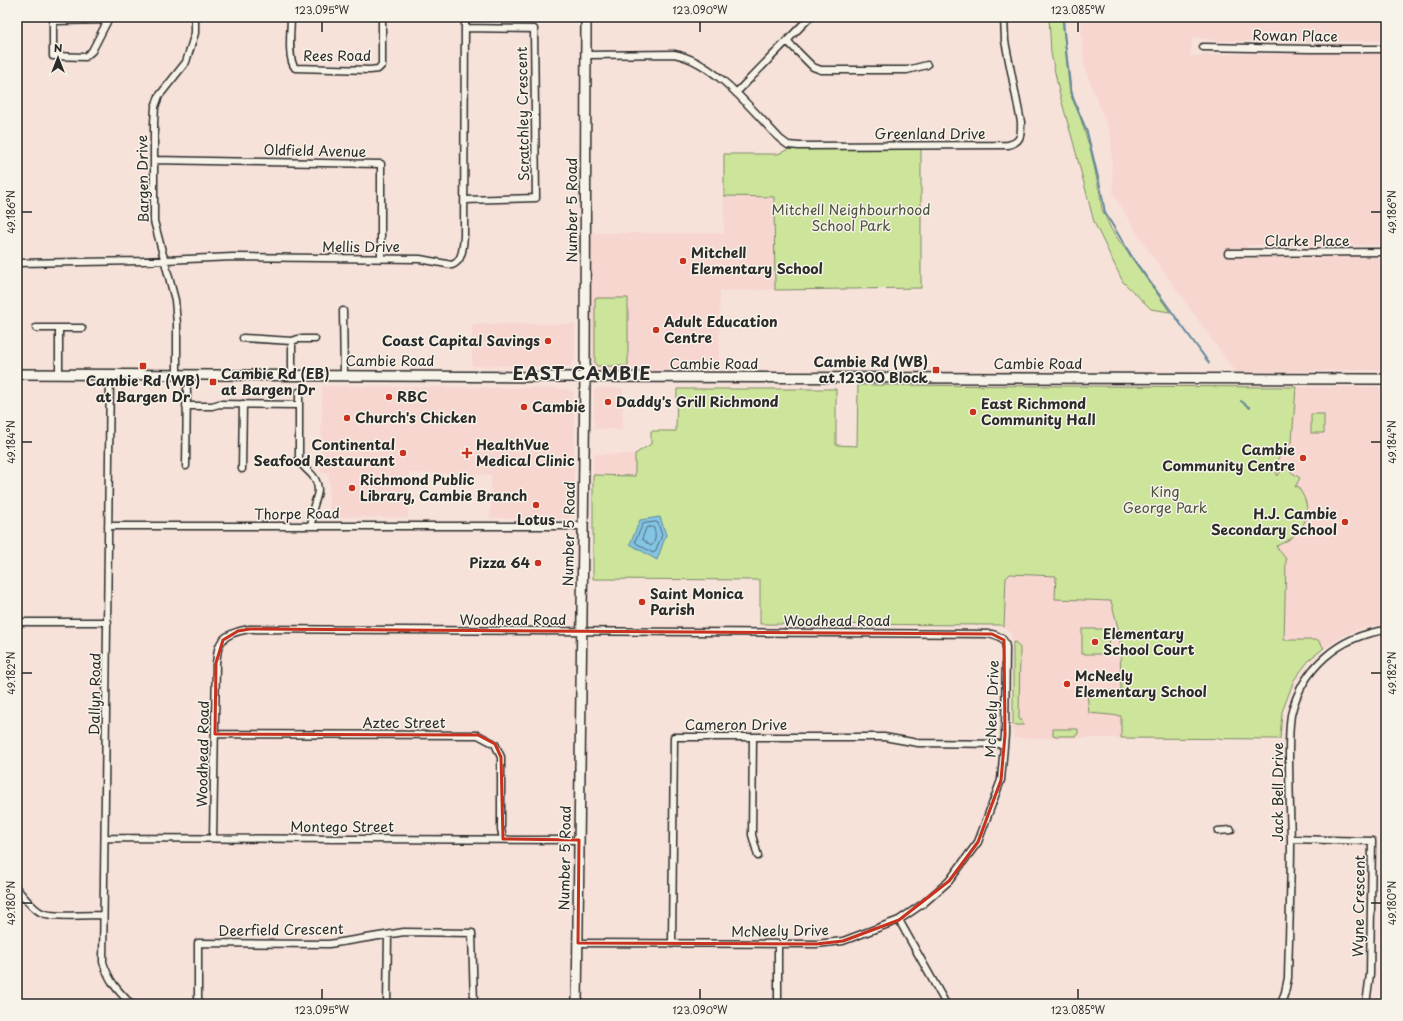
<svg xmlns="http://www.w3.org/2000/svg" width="1403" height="1021" font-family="'Playpen Sans',sans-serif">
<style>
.built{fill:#f7d6d0}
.green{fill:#cce59b;stroke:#7c8863}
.water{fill:#84c4e5;stroke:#60879b}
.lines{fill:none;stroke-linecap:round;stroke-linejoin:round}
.shore{stroke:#4f6875;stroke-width:1}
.stream{stroke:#60879b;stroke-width:2}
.minor-casing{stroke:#2b2b2b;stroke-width:9}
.secondary-casing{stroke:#2b2b2b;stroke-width:12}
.minor{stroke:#f7f3e8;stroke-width:6}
.secondary{stroke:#f7f3e8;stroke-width:9}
.marked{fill:none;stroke:#c8321e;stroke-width:3;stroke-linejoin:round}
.ticks{fill:none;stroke:#2b2b2b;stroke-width:1.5}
.poi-dot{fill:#c8321e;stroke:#f7f3e8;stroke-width:1.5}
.labels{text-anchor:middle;stroke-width:3;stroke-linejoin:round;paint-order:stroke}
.street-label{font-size:14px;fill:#2b2b2b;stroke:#f7f3e8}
.park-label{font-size:14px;fill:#4b5041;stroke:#f7f3e8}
.poi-label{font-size:14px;font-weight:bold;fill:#2b2b2b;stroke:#f7f3e8;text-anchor:start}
.district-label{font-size:18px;font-weight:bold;letter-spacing:1px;fill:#2b2b2b;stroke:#f7f3e8}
.neatline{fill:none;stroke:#2b2b2b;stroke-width:1.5}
.ticks-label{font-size:10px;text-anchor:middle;fill:#2b2b2b}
</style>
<rect width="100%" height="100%" fill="#f7e2da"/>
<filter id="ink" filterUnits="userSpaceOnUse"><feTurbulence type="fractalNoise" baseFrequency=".025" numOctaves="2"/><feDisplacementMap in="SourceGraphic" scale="8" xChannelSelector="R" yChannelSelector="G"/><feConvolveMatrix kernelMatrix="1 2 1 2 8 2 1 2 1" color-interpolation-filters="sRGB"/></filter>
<g filter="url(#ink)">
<path class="built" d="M1082,17H1386V41H1219L1193,37L1190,56L1220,54L1386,53V245H1248L1245,258L1386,257V370L1235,372L1144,244L1113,194L1111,136L1085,70L1081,35Z
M724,196L774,197L775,290L720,291L719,370H600L596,368L593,364L592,360L591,233H724Z
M472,324H575V360L570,366H472Z
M322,386L550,388L569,389L574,393V514L568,519L490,518L491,475L409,473L408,518L329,517V473H321Z
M1296,387H1386V624L1358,629L1340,638L1324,648L1318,640H1284L1286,559L1276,546L1287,542L1289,488L1277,478L1276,461L1292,441Z
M597,388H623L622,430L594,429V391Z
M594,454H635V476L593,475Z
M1010,574L1056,576V599L1111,601L1120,635L1121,738H1013V642L1010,633L1004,627L1006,578Z"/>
<path class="green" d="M1049,17H1062L1070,94L1080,116L1091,152L1100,194L1102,209L1111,229L1170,312L1151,309L1123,282L1094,222L1074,145L1059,92L1051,53Z
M791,148H921V288L775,290L774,197L724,196V154H778Z
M595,298H628V366H597L595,363Z
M858,385L1296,387L1292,441L1276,461L1277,476L1287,464L1291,468V472L1300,478L1295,487L1298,486C1300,491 1304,496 1305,500C1313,522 1295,539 1276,546L1286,559L1284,640H1318L1324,648L1310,659L1294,680L1282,712L1280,739L1121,738V716L1089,713L1087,693L1089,692L1117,691L1118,697H1121L1120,635L1111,601L1055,599L1056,576L1010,574L1006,578L1004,627L1000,625L760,624V580L593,579V475L635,476V454L651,444V431H676L677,389H836V445L857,446Z
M1311,414H1324V433H1311Z
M1082,629H1109L1108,654H1082Z
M1013,642H1015L1020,648L1019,718L1024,725H1013Z
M1053,729H1078V734L1075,736H1056L1053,735Z"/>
<path class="water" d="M660,517L666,535L657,560L630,544L640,520Z"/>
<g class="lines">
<path class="shore" d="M656,522L658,523L662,535L655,552L653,553L636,543L635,541L643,524Z
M652,527L654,528C656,534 656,542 651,546L642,539L646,528Z"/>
<path class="stream" d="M1063,17L1064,32L1070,85L1073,98L1087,132L1101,190L1105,213L1134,260L1209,363
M1241,401L1250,408"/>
<defs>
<path id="minor" d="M291,17C291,30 287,58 295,68L370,70L378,69L382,65V17
M108,20L53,21V56L85,57L92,51L108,20L109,17
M465,28L534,29L536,198L465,200
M787,41L813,67L821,70H907L927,65
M1203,47L1310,49H1386
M587,55L674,54C714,61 753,111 780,139L788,145L799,146L1008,145C1022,142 1021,134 1021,122L1005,41L1004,17
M736,93L810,17
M154,160L381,164V259
M1228,253L1386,252
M17,263L142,261L233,257L420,259L452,265C463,261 463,246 464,236L465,17
M343,311L344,375
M36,328H82
M59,328V374
M243,338L292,341V375
M292,341L298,339H315
M110,374L103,962C109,981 117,990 131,1004
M177,374V324L175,300L154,221V123L155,107L159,96L186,62L195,33V17
M299,392V459C302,469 312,471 316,481C321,492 315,499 313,509C311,514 312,520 312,525
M186,406H212L219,404L299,405
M186,466L187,389
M242,469L243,404
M108,526H582
M17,622H108
M215,734L478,735L495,744L501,757V829L503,839
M753,737L752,835L758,856
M1218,831L1231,830
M105,838L579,840
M213,838L216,663C217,658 217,651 219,646C224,634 238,631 250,629L992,634C1000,636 1005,639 1006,647L1005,735L1001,780L978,842L949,881L924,903L899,920L843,941L816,944L578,943
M1291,839L1372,841L1370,974L1366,1004
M17,889C24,897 33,909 42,913C53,918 90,915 103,915
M899,920L946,1004
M672,944L674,737H884L918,743L1004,744
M198,1004V943L329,944L404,932L472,933L474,1004
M387,1004L388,935
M778,1004V945
M1281,1004L1285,992L1288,978C1289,932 1291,885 1291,839C1290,811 1289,783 1289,754C1289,741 1289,728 1291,715C1302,668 1339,636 1386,630"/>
<path id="secondary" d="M17,374L565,377L1386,379
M577,1004L585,377L586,17"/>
</defs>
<use href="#minor" class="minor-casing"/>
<use href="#secondary" class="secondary-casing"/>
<use href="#minor" class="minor"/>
<use href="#secondary" class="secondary"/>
</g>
</g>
<path class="marked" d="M250,629L992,634L1004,640L1005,735L1001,780L978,842L949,881L899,920L843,941L816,944L578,943L579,840L503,839L501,757L495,744L478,735L215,734L216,663L223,640L238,631Z"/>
<path class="ticks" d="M322,22V32M700,22V32M1078,22V32M22,212H32M1371,212H1381M22,442H32M1371,442H1381M22,673H32M1371,673H1381M22,903H32M1371,903H1381M322,989V999M700,989V999M1078,989V999"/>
<g class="poi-dot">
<circle cx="683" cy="261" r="4"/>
<circle cx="656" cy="330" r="4"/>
<circle cx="548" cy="341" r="4"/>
<rect x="139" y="362" width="8" height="8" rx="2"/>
<rect x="932" y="366" width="8" height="8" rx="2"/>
<rect x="209" y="378" width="8" height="8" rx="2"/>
<circle cx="389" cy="397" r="4"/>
<circle cx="608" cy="402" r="4"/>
<circle cx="524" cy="407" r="4"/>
<circle cx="973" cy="412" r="4"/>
<circle cx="347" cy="418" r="4"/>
<circle cx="403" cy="453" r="4"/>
<path d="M465 447h4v4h4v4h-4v4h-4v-4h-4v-4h4z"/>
<circle cx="1303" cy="458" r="4"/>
<circle cx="352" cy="488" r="4"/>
<circle cx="536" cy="505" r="4"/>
<circle cx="1345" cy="522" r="4"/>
<circle cx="538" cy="563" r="4"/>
<circle cx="642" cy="602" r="4"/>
<circle cx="1095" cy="642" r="4"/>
<circle cx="1067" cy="684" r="4"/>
</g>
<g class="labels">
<g class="street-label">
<text transform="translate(1295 36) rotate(1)" y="5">Rowan Place</text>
<text x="337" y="61">Rees Road</text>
<text transform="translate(523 114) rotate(-91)" y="5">Scratchley Crescent</text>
<text x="930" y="139">Greenland Drive</text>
<text transform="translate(315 151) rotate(1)" y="5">Oldfield Avenue</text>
<text transform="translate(143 179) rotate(-91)" y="5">Bargen Drive</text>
<text transform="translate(572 210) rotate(-90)" y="5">Number 5 Road</text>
<text x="1307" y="246">Clarke Place</text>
<text x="361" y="252">Mellis Drive</text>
<text x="390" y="366">Cambie Road</text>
<text x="714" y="369">Cambie Road</text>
<text x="1038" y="369">Cambie Road</text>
<text transform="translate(297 514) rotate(-1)" y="5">Thorpe Road</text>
<text transform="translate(569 534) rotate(-89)" y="5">Number 5 Road</text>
<text x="513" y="625">Woodhead Road</text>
<text x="837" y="626">Woodhead Road</text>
<text transform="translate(95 694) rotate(-89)" y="5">Dallyn Road</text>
<text transform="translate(992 709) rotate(-88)" y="5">McNeely Drive</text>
<text x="404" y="728">Aztec Street</text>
<text x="736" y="730">Cameron Drive</text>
<text transform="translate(203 754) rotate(-89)" y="5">Woodhead Road</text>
<text transform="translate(1278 792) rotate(-90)" y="5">Jack Bell Drive</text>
<text x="342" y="832">Montego Street</text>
<text transform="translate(565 858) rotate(-89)" y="5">Number 5 Road</text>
<text transform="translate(1359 906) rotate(-89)" y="5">Wyne Crescent</text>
<text transform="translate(281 930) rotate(-1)" y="5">Deerfield Crescent</text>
<text transform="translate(780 931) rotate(-1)" y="5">McNeely Drive</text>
</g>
<g class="park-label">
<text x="851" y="215">Mitchell Neighbourhood<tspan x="851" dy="16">School Park</tspan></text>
<text x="1165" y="497">King<tspan x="1165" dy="16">George Park</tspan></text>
</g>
<g class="poi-label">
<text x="691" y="258">Mitchell<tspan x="691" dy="16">Elementary School</tspan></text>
<text x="664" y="327">Adult Education<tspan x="664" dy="16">Centre</tspan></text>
<text x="540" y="346" text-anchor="end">Coast Capital Savings</text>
<text x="928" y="367" text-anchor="end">Cambie Rd (WB)<tspan x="928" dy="16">at 12300 Block</tspan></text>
<text x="221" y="379">Cambie Rd (EB)<tspan x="221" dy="16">at Bargen Dr</tspan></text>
<text x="143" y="386" text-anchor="middle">Cambie Rd (WB)<tspan x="143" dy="16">at Bargen Dr</tspan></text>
<text x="397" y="402">RBC</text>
<text x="616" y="407">Daddy's Grill Richmond</text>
<text x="981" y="409">East Richmond<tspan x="981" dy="16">Community Hall</tspan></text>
<text x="532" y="412">Cambie</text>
<text x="355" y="423">Church's Chicken</text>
<text x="395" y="450" text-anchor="end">Continental<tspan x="395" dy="16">Seafood Restaurant</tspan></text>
<text x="476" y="450">HealthVue<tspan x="476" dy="16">Medical Clinic</tspan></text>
<text x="1295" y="455" text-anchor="end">Cambie<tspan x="1295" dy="16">Community Centre</tspan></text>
<text x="360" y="485">Richmond Public<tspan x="360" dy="16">Library, Cambie Branch</tspan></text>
<text x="1337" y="519" text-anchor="end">H.J. Cambie<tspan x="1337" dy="16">Secondary School</tspan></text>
<text x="536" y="525" text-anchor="middle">Lotus</text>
<text x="530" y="568" text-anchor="end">Pizza 64</text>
<text x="650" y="599">Saint Monica<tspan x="650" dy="16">Parish</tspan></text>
<text x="1103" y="639">Elementary<tspan x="1103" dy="16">School Court</tspan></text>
<text x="1075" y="681">McNeely<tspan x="1075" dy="16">Elementary School</tspan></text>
</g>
<g class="district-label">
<text x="582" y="380">EAST CAMBIE</text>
</g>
</g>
<rect width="1403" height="1021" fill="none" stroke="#f7f3e8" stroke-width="44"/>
<g transform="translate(58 58)" stroke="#f7f3e8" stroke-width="3" paint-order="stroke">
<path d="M0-3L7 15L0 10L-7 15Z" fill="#2b2b2b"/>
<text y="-6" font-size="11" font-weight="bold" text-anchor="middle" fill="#2b2b2b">N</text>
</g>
<rect x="22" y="22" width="1359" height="977" class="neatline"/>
<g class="ticks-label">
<text x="322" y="14">123.095°W</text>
<text x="700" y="14">123.090°W</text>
<text x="1078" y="14">123.085°W</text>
<text transform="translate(11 212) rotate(-90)" y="4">49.186°N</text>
<text transform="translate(1392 212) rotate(-90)" y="4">49.186°N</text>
<text transform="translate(11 442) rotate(-90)" y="4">49.184°N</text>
<text transform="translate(1392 442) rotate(-90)" y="4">49.184°N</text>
<text transform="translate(11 673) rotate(-90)" y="4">49.182°N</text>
<text transform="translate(1392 673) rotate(-90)" y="4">49.182°N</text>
<text transform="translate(11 903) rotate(-90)" y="4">49.180°N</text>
<text transform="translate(1392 903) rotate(-90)" y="4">49.180°N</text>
<text x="322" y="1014">123.095°W</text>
<text x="700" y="1014">123.090°W</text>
<text x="1078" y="1014">123.085°W</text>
</g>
</svg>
